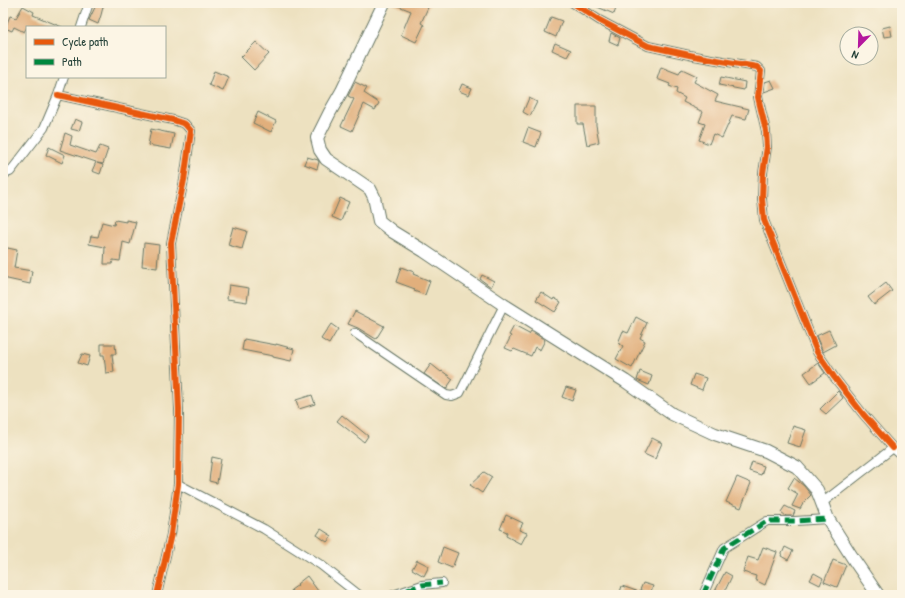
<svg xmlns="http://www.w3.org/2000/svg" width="905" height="598" font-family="'Patrick Hand',sans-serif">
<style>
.building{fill:#e1af7b}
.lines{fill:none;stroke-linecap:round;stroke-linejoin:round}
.minor-casing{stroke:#677665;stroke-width:10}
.secondary-casing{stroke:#677665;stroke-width:14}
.minor{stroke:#fff;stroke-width:8}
.secondary{stroke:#fff;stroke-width:12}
.quiet{stroke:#00873e;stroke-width:5;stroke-dasharray:10 5;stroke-linecap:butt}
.cycleway-casing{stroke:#fcf5e5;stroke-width:8}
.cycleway{stroke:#e8590c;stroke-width:6}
</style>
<rect width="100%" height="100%" fill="#fcf5e5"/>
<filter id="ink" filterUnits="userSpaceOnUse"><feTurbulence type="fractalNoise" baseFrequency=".025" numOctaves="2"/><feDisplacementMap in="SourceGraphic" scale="8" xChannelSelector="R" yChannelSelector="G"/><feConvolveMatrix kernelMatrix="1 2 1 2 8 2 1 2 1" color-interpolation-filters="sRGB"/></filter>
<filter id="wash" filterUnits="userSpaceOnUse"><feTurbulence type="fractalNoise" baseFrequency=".012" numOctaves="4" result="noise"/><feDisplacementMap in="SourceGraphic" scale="16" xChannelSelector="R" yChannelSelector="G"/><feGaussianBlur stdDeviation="0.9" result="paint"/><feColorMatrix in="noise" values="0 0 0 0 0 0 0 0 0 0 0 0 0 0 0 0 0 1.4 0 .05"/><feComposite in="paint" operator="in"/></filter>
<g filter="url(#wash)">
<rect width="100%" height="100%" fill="#ede1c0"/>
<g id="blocks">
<path class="building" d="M97,3H104L101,15L98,24L89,20Z
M391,3H430L421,23L424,25L416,42L401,35L411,11Z
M588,3H618L614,14Z
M23,6L34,12L33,15L62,27H27L24,32L14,27L12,31L5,28L10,16L16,18Z
M551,17L562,21L556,37L545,32Z
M890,26L892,36L884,37L882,28Z
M611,33L620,38L618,45L609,41Z
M256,42L269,54L254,70L241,57Z
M555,43L571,50L567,57L552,50Z
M661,67L679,74L682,69L697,76L694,82L718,95L715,101L749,109L746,119L732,116L722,138L713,134L709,144L699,140L705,124L699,122L703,112L683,102L685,98L676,93L677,89L669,86L670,84L657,79Z
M214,71L229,77L223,91L209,85Z
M721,77L745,82L744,90L719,85Z
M771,80L775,88L764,92L765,82Z
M355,82L367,88L364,93L379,103L375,110L364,104L352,131L341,126L354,99L348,96Z
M462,84L472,88L469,95L459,91Z
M529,98L537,102L530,116L523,112Z
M577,106H596V125L599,142L587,145L583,124H577Z
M258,112L276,121L271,132L253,123Z
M75,119L82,122L79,131L71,129Z
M528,128L541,133L536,147L523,142Z
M151,129L174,134L171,149L148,145Z
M65,133L72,136L70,145L96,154L100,146L108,149L103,164L97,163L103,165L100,174L92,171L96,162L60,150Z
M49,147L65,155L62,163L46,155Z
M307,157L318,160L319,162L317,169L304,164Z
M340,198L349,202L341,221L332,217Z
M115,220L126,222V220L136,222L130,244L123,242L120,261L113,260L112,264H104L105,247L89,244L91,236L98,237L102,222L114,225Z
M233,227L247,231L242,249L228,245Z
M144,243L159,245L157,268L142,266Z
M3,247L17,250L14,268L32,271L30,284L3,278Z
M401,267L414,272L413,274L430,281L425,295L414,291L415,289L396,282Z
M482,275L494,281L491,287L480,279Z
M886,283L892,291L874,305L868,297Z
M229,285L249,288L247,302L227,299Z
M541,292L553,300L554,298L561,302L555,312L536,300Z
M355,311L384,326L376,339L358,328L348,324Z
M636,317L647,323L640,338L645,341L632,368L616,359L623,346L618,343L623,331L628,333Z
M331,324L338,329L329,344L321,339Z
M514,326L529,334L531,331L545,340L540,350L535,347L531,356L514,349L512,351L505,348L511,336L509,335Z
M829,330L836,345L823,352L816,336Z
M244,339L276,345V344L294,349L291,361L273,357V356L242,350Z
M101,344H115L116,354H112L114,372L106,373L104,355H101Z
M82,354L90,356L87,366L78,363Z
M818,363L825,373L811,383L804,373Z
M431,364L441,372L442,371L453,379L446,389L424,374Z
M640,371L652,376L649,385L637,380Z
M694,374L706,378L702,390L690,385Z
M566,387L576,390L572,401L562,397Z
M838,391L843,398L826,414L820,409Z
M312,395L315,404L299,409L296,400Z
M342,415L368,436L364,442L337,421Z
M793,426L806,430L800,447L787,443Z
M652,438L662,443L655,459L644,454Z
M212,457L221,459L217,483L209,481Z
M752,462L764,466L761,475L749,471Z
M484,472L492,477L482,493L470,485Z
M737,477L751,483L741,508L726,502Z
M794,478L804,486L811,495L804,502L800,509L792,506L798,494L788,488Z
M785,506L795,511L793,516H786L781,512Z
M506,515L523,523L519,530L527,533L521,544L506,536L507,532L500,529Z
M321,529L332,536L327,542L317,535Z
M443,547L458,553L452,568L438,562Z
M763,547L777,552L765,585L755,580L756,576L743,572L748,557L758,560Z
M785,547L793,551L788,560L781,556Z
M417,560L429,566L424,576L412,569Z
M833,560L846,565L837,587L824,582Z
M725,572L732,576L723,595H713Z
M814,573L823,578L820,585L810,580Z
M307,576L321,595H294L291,590L298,585L297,584Z
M643,583L653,586L650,594L640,590Z
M622,586L645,594L644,595H619Z"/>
</g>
</g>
<g filter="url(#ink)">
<use href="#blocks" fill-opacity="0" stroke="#677665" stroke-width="1"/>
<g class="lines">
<defs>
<path id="minor" d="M573,3L599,20L648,46L694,56L757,67L761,71L758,97L766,131L767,147L763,173L762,199L764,220L817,352L834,377L863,414L893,448
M81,27L89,3
M58,95L173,120L185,124L191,131L184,180L171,243L179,409L178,484L171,534L157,595
M3,174L10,172L44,128L58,95L64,77
M355,333L446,395L452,396L460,393L504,305
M178,484L264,529L321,565L359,595
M822,503L893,448L902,456
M393,595L422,585L442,583
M703,595L724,548L767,521H795L828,519"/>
<path id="secondary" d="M384,3L342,91L330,112L317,138L320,150L326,159L370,189L374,197L379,221L393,232L424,251L504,305L625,381L672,414L715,434L766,451L797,467L817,490L828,519L854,560L878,595"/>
</defs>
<use href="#minor" class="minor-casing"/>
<use href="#secondary" class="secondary-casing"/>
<use href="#minor" class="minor"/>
<use href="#secondary" class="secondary"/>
<path class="quiet" d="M393,595L422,585L442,583
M703,595L724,548L767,521H795L828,519"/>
<defs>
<path id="cycleway" d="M573,3L599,20L648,46L694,56L757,67L761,71L758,97L766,131L767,147L763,173L762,199L764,220L817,352L834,377L863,414L893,448
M58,95L173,120L185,124L191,131L184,180L171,243L179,409L178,484L171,534L157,595"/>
</defs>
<use href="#cycleway" class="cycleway-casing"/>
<use href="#cycleway" class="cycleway"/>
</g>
</g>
<rect width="905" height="598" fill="none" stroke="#fcf5e5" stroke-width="16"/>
<rect x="26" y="26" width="140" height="52" fill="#fcf5e5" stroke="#a4ab9e"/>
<rect x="34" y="39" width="20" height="6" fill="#e8590c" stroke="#a4ab9e"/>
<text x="62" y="46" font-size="12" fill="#1f3d34">Cycle path</text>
<rect x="34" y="59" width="20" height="6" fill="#00873e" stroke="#a4ab9e"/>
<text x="62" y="66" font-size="12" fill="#1f3d34">Path</text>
<g transform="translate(859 46) rotate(203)"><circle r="19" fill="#fcf5e5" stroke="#a4ab9e"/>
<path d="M0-3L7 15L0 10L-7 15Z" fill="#b5179e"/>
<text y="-6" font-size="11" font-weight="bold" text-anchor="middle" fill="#1f3d34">N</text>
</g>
</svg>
